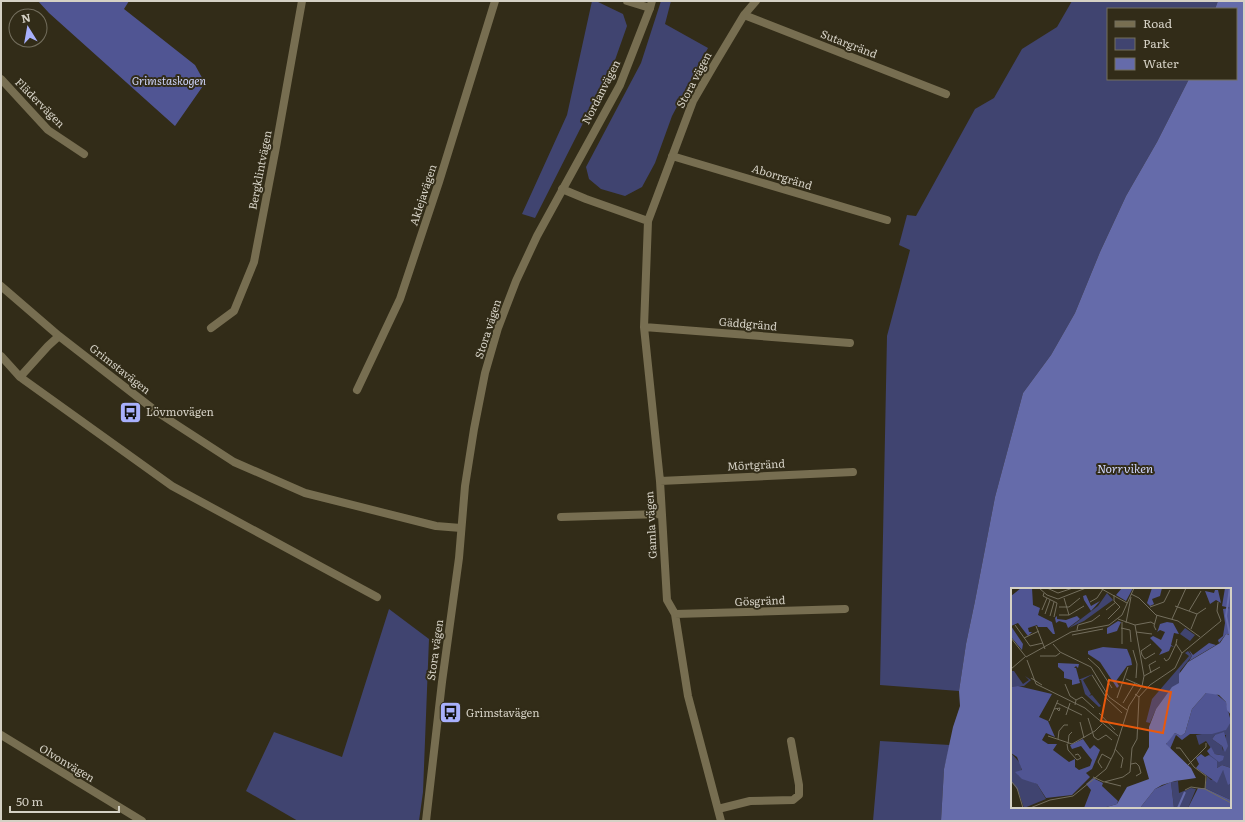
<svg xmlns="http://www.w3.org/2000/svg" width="1245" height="822" font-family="Literata,serif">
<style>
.green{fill:#404470}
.forest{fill:#505593}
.water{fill:#656baa;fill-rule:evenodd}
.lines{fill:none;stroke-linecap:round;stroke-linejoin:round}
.minor{stroke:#776e51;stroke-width:8}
.tertiary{stroke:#776e51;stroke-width:8}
.labels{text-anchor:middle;stroke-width:4;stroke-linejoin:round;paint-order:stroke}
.street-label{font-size:11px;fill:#d5d1c5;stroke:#322c18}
.park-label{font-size:11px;font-style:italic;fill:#cdd3f8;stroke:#322c18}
.poi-label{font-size:11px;fill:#d5d1c5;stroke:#322c18;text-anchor:start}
.water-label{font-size:12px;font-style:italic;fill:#ced4f9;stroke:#322c18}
.inset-river{fill:none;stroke:#656baa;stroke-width:2}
.inset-road{fill:none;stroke:#736e5d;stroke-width:1}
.view{fill:#e8590c;fill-opacity:0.15;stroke:#e8590c;stroke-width:2}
.inset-edge{fill:none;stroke:#d5d1c5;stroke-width:2}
</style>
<rect width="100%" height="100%" fill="#322c18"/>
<path class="green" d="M592,1H596L623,14L627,26L615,60L535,218L522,214L567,115Z
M661,1H671L665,24L708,48L672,116L655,163L642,187L625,196L601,189L589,179L586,167L641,63Z
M1072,1H1218L1215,9H1108V79H1189L1157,142L1126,196L1100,252L1075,313L1051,355L1023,393L995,497L975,601L966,644L959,691L880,685L887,336L910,250L899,245L907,215L916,216L975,109L994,98L1022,49L1057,27Z
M389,609L429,639L423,792L419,821H298L246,791L274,732L342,757Z
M880,741L950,745L944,769L941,821H873Z"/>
<path class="forest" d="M38,1H129L124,9L195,65L205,83L175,126L49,13Z"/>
<path class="water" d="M1218,1H1244V821H941L944,769L953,727L960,706L959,691L966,644L975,601L995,497L1023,393L1051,355L1075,313L1100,252L1126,196L1157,142L1189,79H1236V9H1215ZM1012,589H1230V807H1012Z"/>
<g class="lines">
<path class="minor" d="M627,1L650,8
M744,15L946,94
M1,79L48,130L84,154
M672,156L887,220
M562,189L586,199L648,221L693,101L714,65L744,15L756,1
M648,221L644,327L660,481L667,600L675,614L688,696L721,821
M1,286L59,336L157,412L234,462L305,493L436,526L461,528
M644,327L850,343
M211,328L234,311L254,262L276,147L302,1
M1,356L20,377L172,486L377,597
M20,377L48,346L59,336
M357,390L400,299L439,182L495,1
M660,481L853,472
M561,517L661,514
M675,614L845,609
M1,735L142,821
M718,809L750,801L793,800L799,795V785L791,741"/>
<path class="tertiary" d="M426,821L442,682L459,558L465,486L474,429L485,373L498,328L516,281L537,236L620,85L650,8L652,1"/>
</g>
<defs>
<symbol id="bus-square" viewBox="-11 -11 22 22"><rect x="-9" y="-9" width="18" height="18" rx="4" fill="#a8b0fc" stroke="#322c18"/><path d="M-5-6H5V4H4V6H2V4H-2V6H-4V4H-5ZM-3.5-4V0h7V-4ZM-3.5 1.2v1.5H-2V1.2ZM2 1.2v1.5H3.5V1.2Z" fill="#111"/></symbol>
</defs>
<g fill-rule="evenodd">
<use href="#bus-square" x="118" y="400" width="25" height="25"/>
<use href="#bus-square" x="438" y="700" width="25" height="25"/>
</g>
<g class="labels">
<g class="street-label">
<text transform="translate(849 44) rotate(21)" y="4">Sutargränd</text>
<text transform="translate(694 80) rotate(-62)" y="4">Stora vägen</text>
<text transform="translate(601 92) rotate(-63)" y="4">Nordanvägen</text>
<text transform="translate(40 103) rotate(45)" y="4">Flädervägen</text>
<text transform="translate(260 170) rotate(-79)" y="4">Bergklintvägen</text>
<text transform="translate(782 177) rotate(17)" y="4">Aborrgränd</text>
<text transform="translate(423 195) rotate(-72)" y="4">Aklejavägen</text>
<text transform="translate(748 324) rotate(5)" y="4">Gäddgränd</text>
<text transform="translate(488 329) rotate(-72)" y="4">Stora vägen</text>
<text transform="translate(120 369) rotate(38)" y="4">Grimstavägen</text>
<text transform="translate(756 465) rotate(-3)" y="4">Mörtgränd</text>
<text transform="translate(651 525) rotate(-93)" y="4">Gamla vägen</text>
<text transform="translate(760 601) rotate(-2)" y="4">Gösgränd</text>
<text transform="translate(435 650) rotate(-82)" y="4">Stora vägen</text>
<text transform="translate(67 763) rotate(31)" y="4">Olvonvägen</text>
</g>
<g class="park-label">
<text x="169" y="85">Grimstaskogen</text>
</g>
<g class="poi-label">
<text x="146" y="416">Lövmovägen</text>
<text x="466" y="717">Grimstavägen</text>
</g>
<g class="water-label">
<text x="1125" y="473">Norrviken</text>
</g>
</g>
<g transform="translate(1011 588)">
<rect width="220" height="220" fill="#322c18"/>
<path d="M96,5L102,12L73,33L58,40L87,18ZM174,40L184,47L179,53L169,46ZM177,63L181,68L169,83V95L160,101L145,121L139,135L135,134L141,111L178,68L174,65ZM0,83H3L12,96L18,92L14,88L20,92L13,98L0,99ZM82,86L72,92L80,106L78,108L81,107L90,118L88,119L74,106L70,92H67ZM220,134V180L211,177L206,180V174L198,167L200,165L202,168L209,167L204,166L195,153L188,157L185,147L214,142ZM204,147H215L212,163L211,158L201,151ZM0,165L9,175L11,183L7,187L26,196L35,211L13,220L7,203L0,193ZM210,182H212L220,195V212L194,200L196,188L200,192L208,190ZM167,193L168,205L180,200L185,201L177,220H163L160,194Z" fill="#404470" fill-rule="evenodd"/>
<path d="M10,0H21L22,17L29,20L27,27L41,34L44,46H42L36,39H27L26,37L17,40L18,44H21L17,48L7,35L0,38V8ZM111,0H122L115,13L105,7ZM141,0H151L149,8L141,11L143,16L139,18L136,15ZM214,0H220V46H215L208,55L207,52L212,48L214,35L212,21L219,20L211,18ZM204,2H207L210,15L205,12L199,16L194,3L203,5ZM75,7L80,18L89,13L80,23L73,12L72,8ZM46,28V31L55,32L66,28L69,31L57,40L55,35L48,33L45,35L44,30ZM107,33L110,34L106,43L96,46V40ZM156,34L162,35L168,46L163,45L160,57L163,59L160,58L158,63L148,67L151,62L139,50L142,48L150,52L154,44L149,42L146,44L147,42L149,36ZM0,38L12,56L11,62L0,49ZM198,55L205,57L178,73L181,68L178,62L182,67ZM92,59L116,61L120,71L121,77L116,78L105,93L108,98L106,100L89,74L77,66V63ZM47,75L68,76L67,80L65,78L63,80H65L69,95L61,97V92L53,90V84L47,79ZM7,98L41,106L28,129L37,133L40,140L44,149L35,145L31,152L37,156H46L42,162L58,174L64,171V179L68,182L79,178L81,172L70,158L61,161L59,157L72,151L79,161L83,157L89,162L81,181L75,185L79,189L61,207L35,210L26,196L11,191L4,184L11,182L6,169L0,165V99ZM195,105H204L215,114L220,134L215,142L201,146H179L171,152L165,147L159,161L155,157L156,153L164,145L170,148L174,145L181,121ZM213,144L217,158L214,164L211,158L201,151L204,147ZM200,159L204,166L213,168L212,172L208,174L199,167L196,163ZM190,166L194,169L198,167L206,173V180L211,177L220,180V195L217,197L212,182L206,195L185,180L188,176L185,170ZM82,190L92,195L91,198L107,213L106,216L92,220H73L80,202L75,196ZM160,194L163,220H129L144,201ZM187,200H194L220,212V220H177Z" fill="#505593"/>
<path d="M215,46L220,47V127L216,122L215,114L208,107L195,105L181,121L174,145L170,148L164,145L155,156L180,180L185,190L164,193L151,197L144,201L129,220H92L106,216L116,199L138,191L132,170L138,159V139L145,121L161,99L168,95V86L177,74L209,55Z" fill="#656baa"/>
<path class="inset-river" d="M219,47L215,28L219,0M167,220L174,204"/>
<path class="inset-road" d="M28,0L36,7L47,11L75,0M36,0L47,5L62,0M89,0L116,15M33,5L32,8L46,15L43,29M120,6L128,10L145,27L167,33L189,49M53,10L58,27M79,14L86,10L92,1M164,18L186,26M48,19H58L69,10M139,19L153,14L159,2M31,22L36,10M95,22L105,14M178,23L190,3M34,26L39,12M48,27H58L73,18M39,28L43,14M97,31L109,19L103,13V7M161,31L175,0M115,35L120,9M4,37L19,58L32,55M124,37L140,34L143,36M25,38L34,61M110,40L119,42L120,54M180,41L186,26L195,20M66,42L67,37L81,33L89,27M145,42L143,38L146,27M125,44L141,46M61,47L92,41M0,50L15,69L60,44L98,37L111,27L123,0M13,50L28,43M166,51L165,56L171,65M42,56L49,64L80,79L98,109L116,122M111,56V34M140,56L130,63L131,67L134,71L144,65M122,62L126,76L125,90M29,68H45L49,65M77,70L88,80L101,100M153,70L155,73L158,71L165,56M16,72L25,96L74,120L107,148M0,81L14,69M140,85L138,77L145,73M81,87L96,111L111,125M133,88L149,79M20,90L31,97M115,91L131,98M54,96L59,108L65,112L64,117M124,106L128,109L139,97L164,80L171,65L210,33L206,23L207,14M106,110L117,79M65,112L71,109L83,120M46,115L71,127M112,115L124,95M43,121L49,120L48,123L46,121M88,125L104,142M55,127L59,115M77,130L83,149L87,152L95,147L101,152M38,133L47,112M69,134L73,150M37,148L61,156L84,143L91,136M47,151L48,143L53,137H57M56,156L57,162L66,172L70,170L67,166L64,167M57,156L58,147L61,144M165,160H169L183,179L195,188L194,201L220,215M104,161L112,170L110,180M120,176L125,175L128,178L130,185L125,188M177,177L195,159V155M91,180L87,174L91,166L100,171M82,189L93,194L112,189L119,184L121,160L126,151L128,109M0,193L6,200L12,220M94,194L110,198M174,202L180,199L194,201M19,220L39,212L62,208L95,181L103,165L118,118L131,98L133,88L124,37L107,31"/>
<path class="view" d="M98,92L160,104L152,145L90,133Z"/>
<rect width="220" height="220" class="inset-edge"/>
</g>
<rect width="1245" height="822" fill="none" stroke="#d5d1c5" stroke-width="4"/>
<rect x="1107" y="8" width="130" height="72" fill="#322c18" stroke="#736e5d"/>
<rect x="1115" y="21" width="20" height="6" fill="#776e51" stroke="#736e5d"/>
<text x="1143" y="28" font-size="12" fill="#d5d1c5">Road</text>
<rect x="1115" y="38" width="20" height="12" fill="#404470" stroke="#736e5d"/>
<text x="1143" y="48" font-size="12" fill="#d5d1c5">Park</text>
<rect x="1115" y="58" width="20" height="12" fill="#656baa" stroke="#736e5d"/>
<text x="1143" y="68" font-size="12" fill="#d5d1c5">Water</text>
<g transform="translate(28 28) rotate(349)"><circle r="19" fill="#322c18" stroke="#736e5d"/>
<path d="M0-3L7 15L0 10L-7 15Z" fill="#a8b0fc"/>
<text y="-6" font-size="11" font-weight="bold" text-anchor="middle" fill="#d5d1c5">N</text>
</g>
<path d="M10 806v6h109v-6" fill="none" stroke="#d5d1c5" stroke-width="2"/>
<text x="16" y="806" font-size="12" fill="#d5d1c5" stroke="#322c18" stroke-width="3" paint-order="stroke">50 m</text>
</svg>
